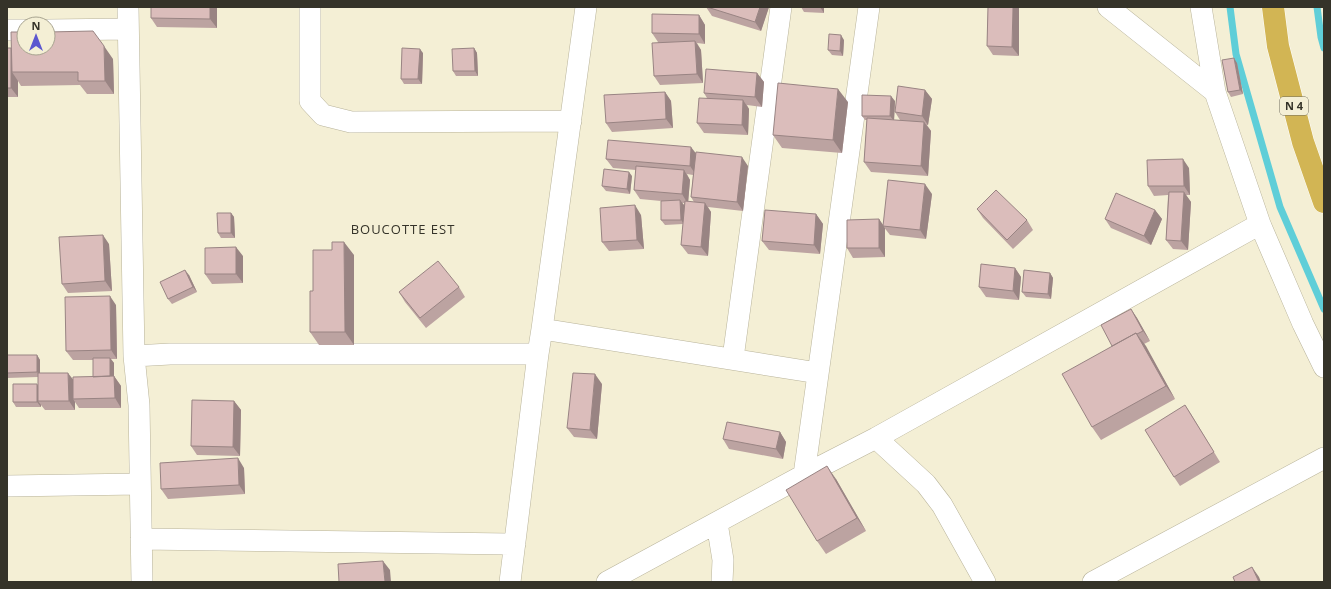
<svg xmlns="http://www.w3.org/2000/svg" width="1331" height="589" font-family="'Open Sans',sans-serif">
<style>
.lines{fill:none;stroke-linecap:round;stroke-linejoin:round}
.stream{stroke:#5fced8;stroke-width:7}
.street-casing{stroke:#b8b39a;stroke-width:22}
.highway-casing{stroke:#fff;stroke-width:23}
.street{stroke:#fff;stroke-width:21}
.highway{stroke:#d2b554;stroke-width:22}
.wall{fill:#bca3a1;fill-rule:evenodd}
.shaded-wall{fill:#998483}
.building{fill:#dbbdbb;stroke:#998483}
.labels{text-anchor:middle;stroke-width:3;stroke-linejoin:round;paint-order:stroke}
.shield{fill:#f4efd5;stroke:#6e6b5d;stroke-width:1}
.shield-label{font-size:11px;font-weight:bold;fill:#353329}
.neighbourhood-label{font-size:13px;letter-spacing:1px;fill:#353329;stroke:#f4efd5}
</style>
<rect width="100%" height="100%" fill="#f4efd5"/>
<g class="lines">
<path class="stream" d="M1230,7L1236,54L1280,207L1324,309
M1317,7L1321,37L1324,48"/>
<defs>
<path id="street" d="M128,7L134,356L139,405L142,582
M310,7V101L323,115L351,122L571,121
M1108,7L1215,92
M1201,7L1215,92L1260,224L1303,324L1324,367
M7,30H24
M48,30L128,29
M542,329L818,373
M134,356L170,354H538
M733,358L781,7
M876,438L926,484L942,505L985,582
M804,475L869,7
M7,486L140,484
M717,523L723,560L722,582
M141,539L515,544
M510,582L538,354L542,329L586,7
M607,582L804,475L876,438L1260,224
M1093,582L1324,458"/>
<path id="highway" d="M1273,7L1278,46L1303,142L1324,202"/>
</defs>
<use href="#street" class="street-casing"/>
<use href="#highway" class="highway-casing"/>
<use href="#street" class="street"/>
<use href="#highway" class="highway"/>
</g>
<path class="wall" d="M217,7V28L157,27L151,18Z
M706,7H769L761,31L712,16Z
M801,7H824V13L804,12Z
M988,7L1019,56L993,55L987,46Z
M699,15L705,25V44L697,43L701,50L703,83L660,85L654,76L658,42L652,33Z
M844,40L843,56L832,55L828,50Z
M7,48L113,59L114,94H87L80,85L21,86L18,81V97H7Z
M474,48L477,53L478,76H456L453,71Z
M423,53L422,84H404L401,79Z
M1237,63L1243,94L1231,97L1228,92Z
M757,73L764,82L762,107L747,105L749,109L748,135L704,133L697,123L707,98L704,93Z
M925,90L932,99L928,125H927L931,131L928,176L871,172L864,162L867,120H865L862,116L895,101L894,120H900L895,112Z
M665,92L671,101L673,128L612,132L606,123Z
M848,102L842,153L782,148L773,135Z
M696,153L748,166L743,211L708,207L711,212L708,256L688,254L681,245L683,224L665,225L661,220V201L640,199L634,190L636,170L613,168L606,159ZM687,174L693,175L691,197L694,202H688L690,180ZM682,203H684V213V205Z
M1189,168L1190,195H1186L1191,202L1188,250L1173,249L1166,240L1168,195L1154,196L1148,186Z
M632,176L630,194L606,191L602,186Z
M932,194L926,239L890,235L883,226Z
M977,209L1027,220L1033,230L1013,249L983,218Z
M1155,210L1162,219L1151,245L1111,228L1105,219Z
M231,213L234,217L235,238H221L218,233Z
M816,214L823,224L820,254L769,250L762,241Z
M641,215L644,249L609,251L602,242Z
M879,219L885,228V257L853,258L847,248Z
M109,244L112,291L68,293L62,284Z
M332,250L354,255V345H319L310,332L313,291Z
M243,256V283L212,284L205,274Z
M1015,268L1021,277L1019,300L986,297L979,287Z
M1050,273L1053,278L1051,299L1026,297L1022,292Z
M189,275L197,292L172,304L168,299Z
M459,287L465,297L426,328L405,302L399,292Z
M116,305L117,359H111L114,363V376L121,386V408H79L75,402V410H45L41,405V407H16L13,402L38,386V377L7,378V355H37L40,360V373L73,379L93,377V360H73L66,351Z
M1131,309L1137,318L1150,341L1144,344L1175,399L1101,440L1092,427L1112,346Z
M602,384L597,439L574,437L567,428Z
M234,401L241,410L240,456L197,455L191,446Z
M1185,405L1191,414L1220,462L1180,486L1174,477Z
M780,432L786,442L783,459L729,449L723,439Z
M244,468L245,494L168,499L161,489Z
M836,479L866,531L826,554L817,541Z"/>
<path class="shaded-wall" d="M210,7H217V28L210,19Z
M760,7H769L761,31L755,22Z
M820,7H824V13Z
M1013,7H1019V56L1012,47Z
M699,15L705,25V44L699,34Z
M841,35L844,40L843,56L840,51Z
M695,41L701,50L703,83L697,74Z
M104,46L113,59L114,94L105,81Z
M11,48L17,57L12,72L18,81V97L11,88Z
M474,48L477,53L478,76L475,71Z
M420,49L423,53L422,84L418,79Z
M1234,58L1237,63L1243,94L1240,90Z
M757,73L764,82L762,107L755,97Z
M838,89L848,102L842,153L833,140Z
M925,90L932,99L928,125L922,116Z
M665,92L671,101L673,128L666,119Z
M891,96L895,101L894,121L890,116Z
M743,100L749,109L748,135L742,125Z
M924,122L931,131L928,176L921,166Z
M691,147L698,156L696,175L690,166Z
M742,157L748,166L743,211L737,202Z
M1183,159L1189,168L1190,195L1184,186Z
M684,170L690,180L688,204L682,194Z
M629,172L632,176L630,194L627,189Z
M925,184L932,194L926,239L920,230Z
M1184,192L1191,202L1188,250L1181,241Z
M680,200L684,205V224L681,220Z
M705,203L711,212L708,256L701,247Z
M635,205L641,215L644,249L637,240Z
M1155,210L1162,219L1151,245L1144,236Z
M231,213L234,217L235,238L231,233Z
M816,214L823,224L820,254L814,245Z
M879,219L885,228V257L879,248Z
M103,235L109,244L112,291L105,281Z
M344,242L354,255V345L345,332Z
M236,247L243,256V283L236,274Z
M1015,268L1021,277L1019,300L1013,291Z
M185,270L189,275L197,292L193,287Z
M1050,273L1053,278L1051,299L1048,294Z
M110,296L116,305L117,359L111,350Z
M1131,309L1137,318L1150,341L1143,331Z
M1136,333L1146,346L1175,399L1166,386Z
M37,355L40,360V377L37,372Z
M110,358L114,363V382L110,377Z
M68,373L75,382L73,399L75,402V410L69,401Z
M595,374L602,384L597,439L590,430Z
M114,376L121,386V408L115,398Z
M37,384L40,389L38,401L41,405V407L37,402Z
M234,401L241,410L240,456L233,447Z
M780,432L786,442L783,459L776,449Z
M238,458L244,468L245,494L239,485Z
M827,466L836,479L866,531L857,518Z
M383,561L390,570L391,582H385Z
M1252,567L1259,577L1261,582H1259Z"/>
<path class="building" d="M151,7H210V19L151,18Z
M707,7H760L755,22Z
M988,7H1013L1012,47L987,46Z
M652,14L699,15V34L652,33Z
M93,31L104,46L105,81H78V72H12L11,32H24V48H48V32Z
M829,34L841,35L840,51L828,50Z
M695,41L697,74L654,76L652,43Z
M7,48H11V88H7Z
M402,48L420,49L418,79H401Z
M474,48L475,71H453L452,49Z
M1234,58L1240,90L1228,92L1222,60Z
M706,69L757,73L755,97L704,93Z
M778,83L838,89L833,140L773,135Z
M898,86L925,90L922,116L895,112Z
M665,92L666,119L606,123L604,95Z
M862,95L891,96L890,116H862Z
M699,98L743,100L742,125L697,123Z
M867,118L924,122L921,166L864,162Z
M608,140L691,147L690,166L606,159Z
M696,152L742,157L737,202L691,197Z
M1183,159L1184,186H1148L1147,160Z
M636,166L684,170L682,194L634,190Z
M604,169L629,172L627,189L602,186Z
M888,180L925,184L920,230L883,226Z
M996,190L1027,220L1007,240L977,209Z
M1169,192H1184L1181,241L1166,240Z
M1116,193L1155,210L1144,236L1105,219Z
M680,200L681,220H661V201Z
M685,201L705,203L701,247L681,245Z
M635,205L637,240L602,242L600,208Z
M765,210L816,214L814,245L762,241Z
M217,213H231V233H218Z
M879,219V248H847V220Z
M103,235L105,281L62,284L59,237Z
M332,242H344L345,332H310V291H313V250H332Z
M236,247V274H205V248Z
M438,261L459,287L420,318L399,292Z
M981,264L1015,268L1013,291L979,287Z
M185,270L193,287L168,299L160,282Z
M1024,270L1050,273L1048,294L1022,292Z
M110,296L111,350L66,351L65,297Z
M1131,309L1143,331L1137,334L1136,333L1112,346L1101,325Z
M1136,333L1166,386L1092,427L1062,374Z
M7,355H37V372L7,373Z
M93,358H110V376L93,377Z
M38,373H68L69,401H38Z
M573,373L595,374L590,430L567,428Z
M114,376L115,398L73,399V377Z
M13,384H37V402H13Z
M192,400L234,401L233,447L191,446Z
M1185,405L1214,452L1174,477L1145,430Z
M727,422L780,432L776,449L723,439Z
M238,458L239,485L161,489L160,463Z
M827,466L857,518L817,541L786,490Z
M383,561L385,582H339L338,564Z
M1252,567L1259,582H1235L1233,577Z"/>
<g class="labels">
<rect class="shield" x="1280" y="97" width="28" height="18" rx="3"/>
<g class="shield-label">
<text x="1294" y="110">N 4</text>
</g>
<g class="neighbourhood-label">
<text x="403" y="234">BOUCOTTE EST</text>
</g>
</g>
<rect width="1331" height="589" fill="none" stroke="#353329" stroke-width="16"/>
<g transform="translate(36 36)"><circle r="19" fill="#f4efd5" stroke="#a8a490"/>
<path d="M0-3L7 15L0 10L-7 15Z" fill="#5c57cf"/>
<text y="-6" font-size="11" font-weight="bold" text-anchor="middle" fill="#353329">N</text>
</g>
</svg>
